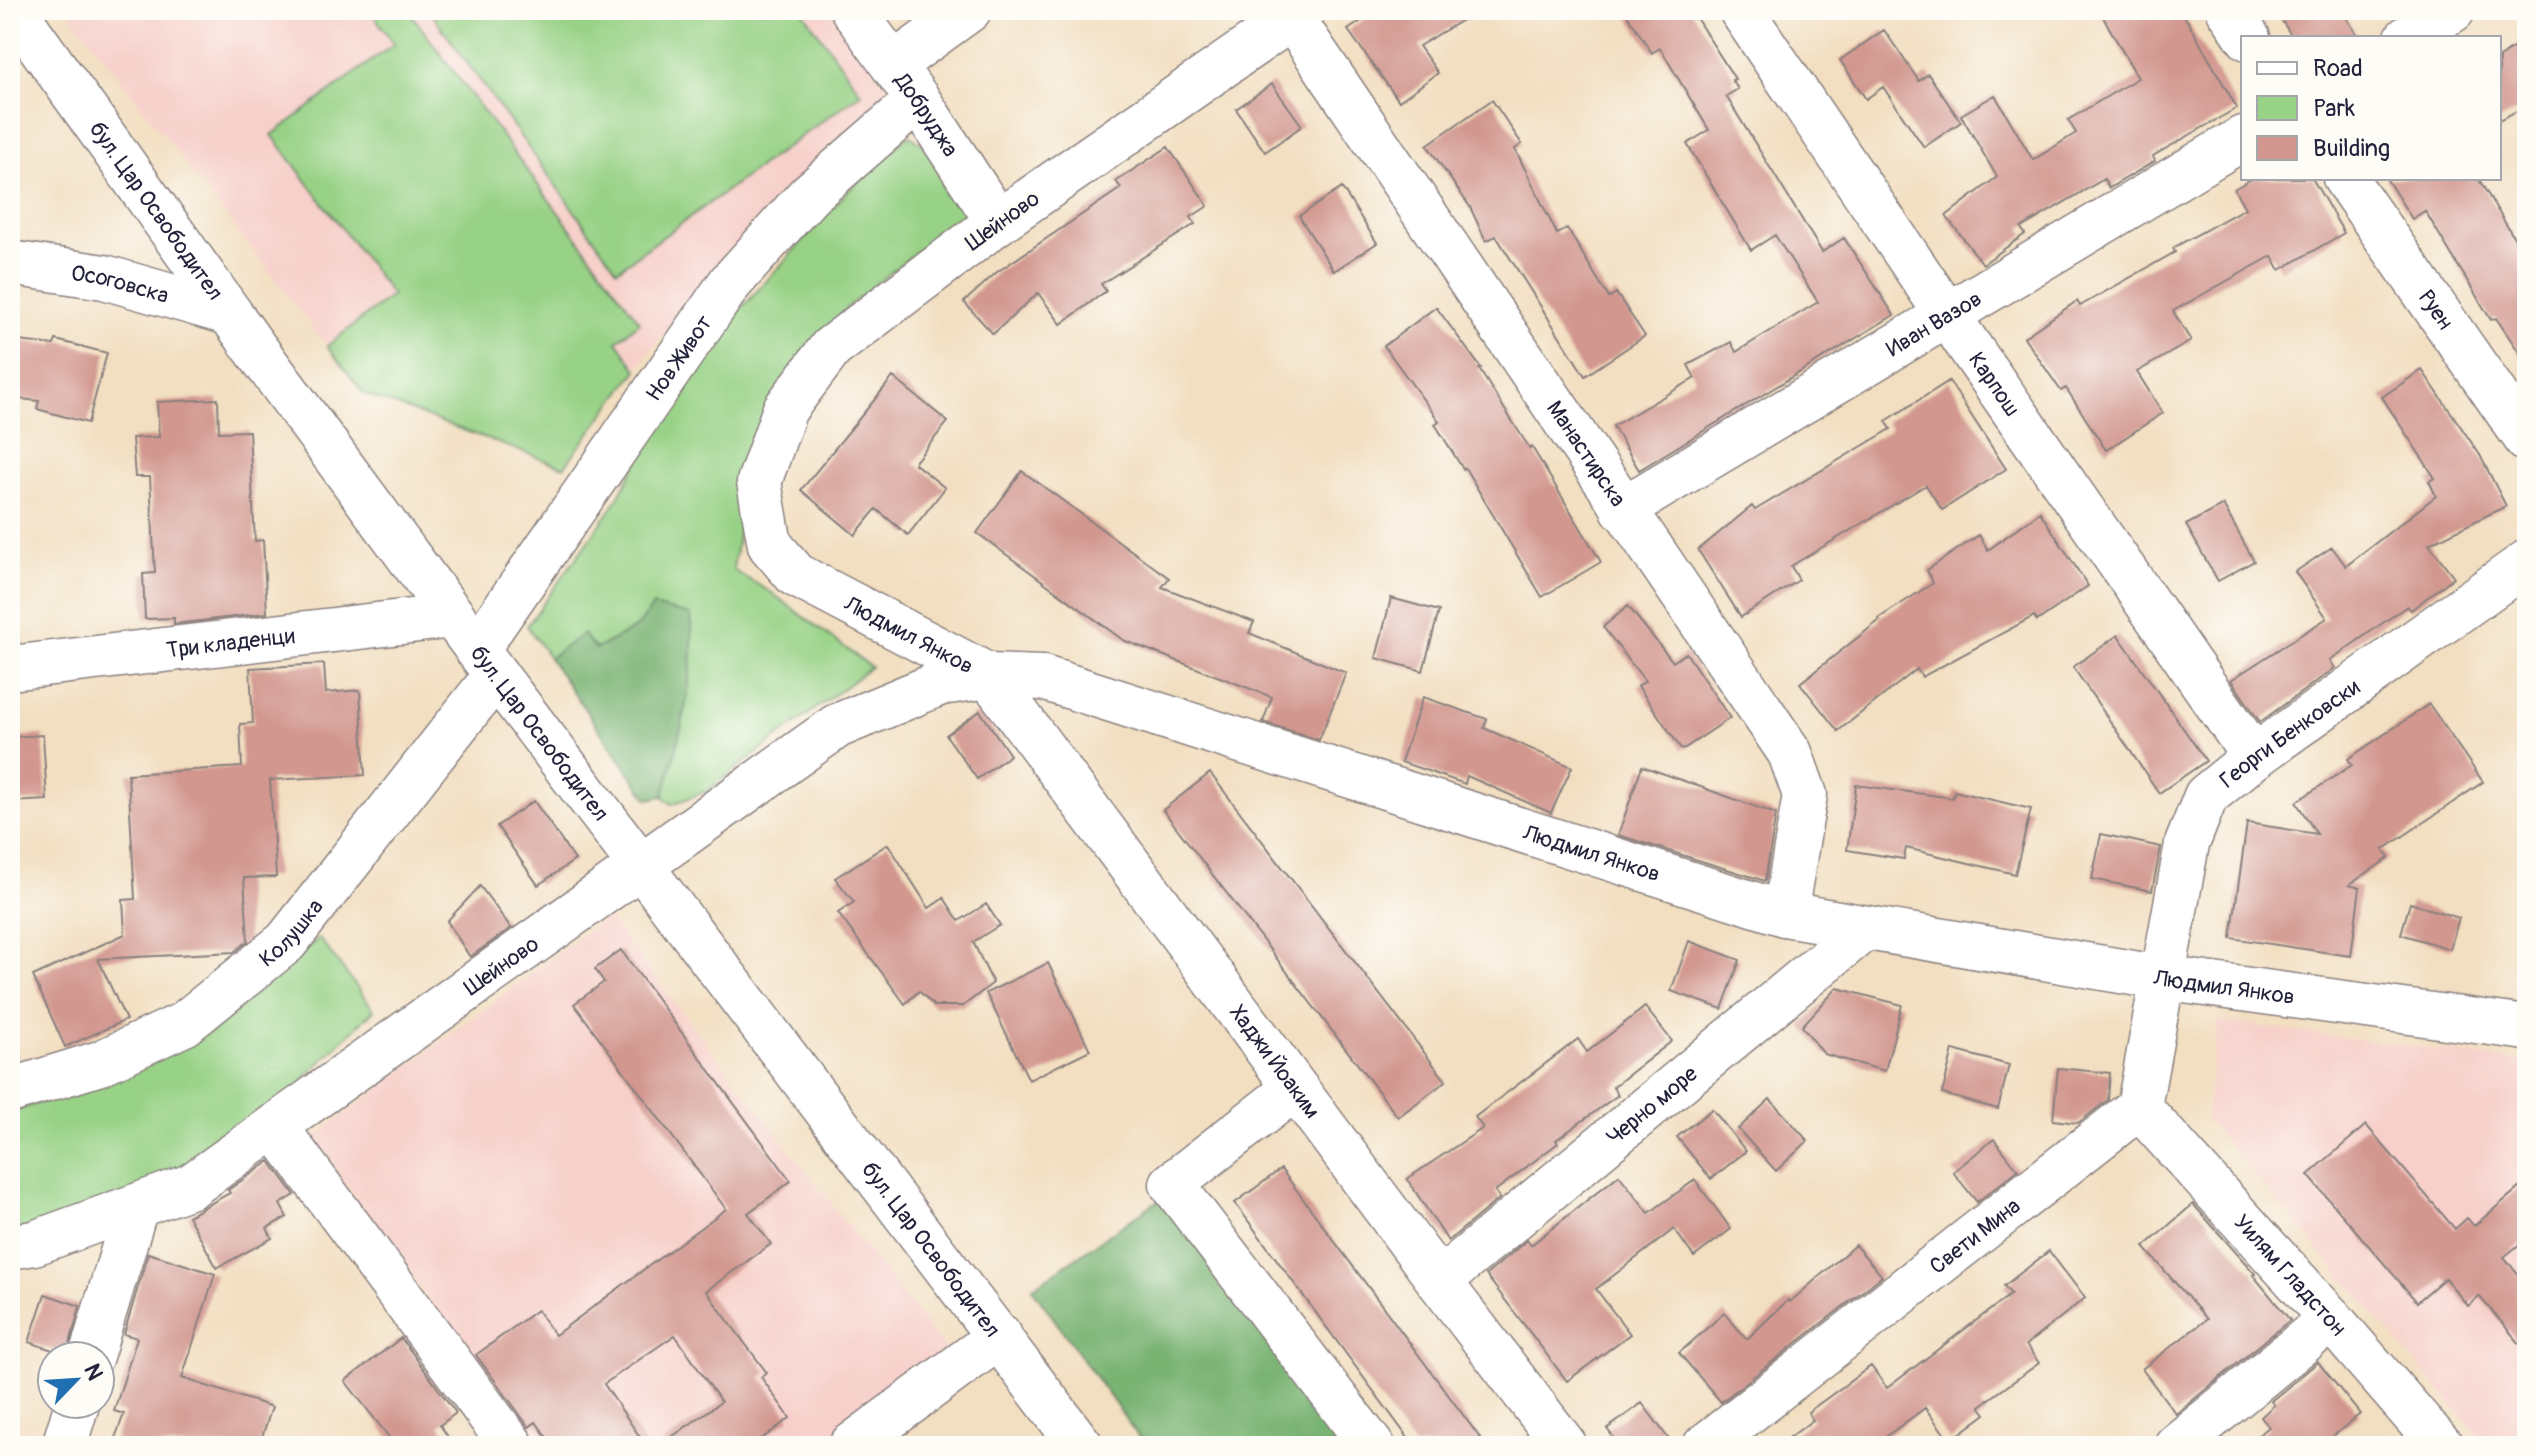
<svg xmlns="http://www.w3.org/2000/svg" width="2537" height="1456" font-family="Pangolin,sans-serif">
<style>
.built{fill:#f7d0ca}
.green{fill:#98d286;stroke:#5d7a60;stroke-width:2}
.forest{fill:#7ab473;stroke:#4e6b57;stroke-width:2}
.building{fill:#d2978f}
.lines{fill:none;stroke-linecap:round;stroke-linejoin:round}
.minor-casing{stroke:#8a807e;stroke-width:47}
.major-casing{stroke:#8a807e;stroke-width:47}
.minor{stroke:#fff;stroke-width:44}
.major{stroke:#fff;stroke-width:44}
.labels{text-anchor:middle;stroke-width:6;stroke-linejoin:round;paint-order:stroke}
.street-label{font-size:22px;fill:#22223b;stroke:#fdfcf7}
</style>
<rect width="100%" height="100%" fill="#fdfcf7"/>
<filter id="ink" filterUnits="userSpaceOnUse"><feTurbulence type="fractalNoise" baseFrequency=".0125" numOctaves="2"/><feDisplacementMap in="SourceGraphic" scale="16" xChannelSelector="R" yChannelSelector="G"/><feConvolveMatrix kernelMatrix="1 2 1 2 8 2 1 2 1" color-interpolation-filters="sRGB"/></filter>
<filter id="wash" filterUnits="userSpaceOnUse"><feTurbulence type="fractalNoise" baseFrequency=".006" numOctaves="4" result="noise"/><feDisplacementMap in="SourceGraphic" scale="32" xChannelSelector="R" yChannelSelector="G"/><feGaussianBlur stdDeviation="1.8" result="paint"/><feColorMatrix in="noise" values="0 0 0 0 0 0 0 0 0 0 0 0 0 0 0 0 0 1.4 0 .05"/><feComposite in="paint" operator="in"/></filter>
<g filter="url(#wash)">
<rect width="100%" height="100%" fill="#f2dec0"/>
<path class="built" d="M67,10H831L891,94L687,301L564,467L364,394Z
M607,916L950,1356L829,1446H533L313,1138Z
M2218,1021L2527,1062V1446H2488L2206,1119Z"/>
<path class="green" d="M370,10H408L640,322L617,341L637,370L564,467L364,394L327,346L392,295L272,135L394,44Z
M429,10H802L861,93L617,270Z
M909,135L925,146L970,209L850,305L820,336L747,476L733,570L772,593L871,667L707,791L672,804L663,796L648,799L527,626L612,508L657,427L741,309L847,192Z
M319,938L374,1010L304,1078L313,1093L176,1176L10,1237V1112L92,1087L212,1032Z"/>
<path class="forest" d="M653,606L691,615C697,677 679,737 664,796L648,799L549,658L583,634L596,649L637,627Z
M1162,1198L1342,1446H1145L1032,1288Z"/>
<g id="blocks">
<path class="building" d="M1377,10H1479L1419,46L1438,73L1399,101L1348,30Z
M1624,10H1691L1735,79L1732,80L1738,89L1726,96L1822,252L1844,238L1894,315L1639,470L1613,426L1695,378L1688,365L1731,342L1736,352L1818,302L1775,235L1751,250L1687,144L1709,130L1660,48L1652,53Z
M2099,10H2181L2237,108L2153,156L2155,161L2109,188L2104,179L2021,228L2025,234L1983,264L1946,216L1997,177L1961,115L1995,95L2033,160L2076,133L2068,120L2138,78Z
M2275,10H2342L2359,38H2293Z
M1884,30L1919,81L1928,74L1961,122L1924,147L1883,87L1866,99L1840,60Z
M2527,39V106L2499,120V57Z
M1272,84L1302,126L1265,152L1236,109Z
M1492,100L1522,144L1515,149L1557,234L1567,228L1609,298L1616,293L1645,336L1585,376L1496,236L1486,241L1470,207L1427,145Z
M1168,147L1208,206L1191,217L1195,224L1101,284L1106,291L1061,324L1038,293L993,334L964,302L997,272L1121,188L1116,181Z
M2253,178H2312L2344,233L2280,270L2272,256L2173,311L2191,341L2137,372L2163,413L2106,450L2066,388L2061,391L2024,337L2077,301L2080,306L2175,252L2173,248L2245,208L2234,189Z
M2386,178H2478L2527,259V364L2496,318L2491,320L2425,211L2412,219Z
M1342,188L1377,243L1334,271L1299,216Z
M1436,307L1481,368L1479,369L1530,449L1532,447L1601,562L1542,597L1465,468L1463,469L1435,424L1439,421L1384,346Z
M10,340L54,345L56,340L107,353L88,423L37,409L39,401L10,398Z
M2422,370L2480,455L2506,506L2429,544L2454,577L2411,610L2407,606L2330,660L2335,668L2260,722L2231,680L2327,618L2295,572L2332,547L2346,566L2436,496L2429,481L2435,478L2382,397Z
M893,377L948,422L914,463L945,488L908,535L876,509L855,535L801,490Z
M1949,381L2006,469L1942,510L1926,485L1791,566L1799,580L1741,617L1698,550L1752,506L1755,510L1891,429L1886,421Z
M218,399L219,432L249,431L255,541L263,540L267,613L174,624V618L145,619L143,574L155,573L150,477H135L132,438L159,437L157,402Z
M1022,471L1169,578L1162,587L1254,622L1249,633L1346,673L1319,740L1263,722L1272,697L1123,640L977,533Z
M2223,505L2254,561L2218,581L2186,525Z
M2040,512L2088,586L2037,621L2034,616L1922,677L1917,669L1838,731L1800,683L1880,620L1879,618L1933,583L1927,570L1979,535L1988,550Z
M1391,598L1439,611L1423,671L1376,658Z
M1628,606L1673,662L1686,653L1730,718L1682,750L1638,686L1645,681L1603,627Z
M2118,635L2206,761L2159,793L2073,667Z
M324,664L326,693L360,690L365,775L270,780L276,877L244,878L248,941L234,952L98,959L126,1020L65,1047L33,976L125,934L123,900L135,899L128,774L242,767L240,724L253,723L250,668Z
M1423,697L1487,719L1484,728L1572,767L1551,813L1467,776L1465,784L1401,762Z
M2429,704L2483,782L2383,850L2389,858L2349,885L2360,888L2351,956L2231,938L2247,823L2317,834L2296,802L2352,765L2348,759Z
M980,711L1010,755L977,779L946,735Z
M43,735L47,800L10,802V737Z
M1642,766L1776,814L1765,881L1618,835Z
M1210,773L1446,1081L1398,1117L1163,810Z
M1856,785L1953,798L1954,791L2031,809L2015,874L1906,848L1904,859L1847,850Z
M534,801L575,860L538,885L497,826Z
M2101,834L2161,847L2152,891L2092,879Z
M888,844L929,908L944,898L959,921L986,904L1000,925L973,942L993,983L963,1006H934L919,991L905,1004L838,913L854,902L835,878Z
M480,886L511,928L470,957L447,921Z
M2410,903L2459,918L2450,949L2401,934Z
M1689,941L1740,960L1722,1009L1671,991Z
M621,950L791,1181L748,1213L771,1244L706,1291L767,1373L761,1377L790,1418L752,1446H659L721,1402L675,1335L604,1384L646,1446H553L536,1422L529,1427L476,1355L537,1310L555,1335L726,1209L574,1004L604,982L595,969Z
M1048,963L1090,1050L1029,1080L986,993Z
M1837,988L1902,1005L1885,1071L1824,1054L1802,1026Z
M1645,1007L1672,1041L1613,1087L1618,1095L1556,1140L1558,1143L1495,1191L1500,1198L1448,1241L1407,1179L1483,1128L1475,1117L1578,1039L1587,1052Z
M1953,1050L2009,1065L1998,1109L1942,1094Z
M2058,1068L2110,1073L2108,1100L2078,1123L2053,1120Z
M1770,1099L1808,1141L1776,1171L1738,1129Z
M1712,1109L1746,1151L1711,1179L1677,1137Z
M2366,1125L2455,1229L2467,1218L2474,1226L2527,1181V1238L2504,1257L2527,1284V1352L2479,1296L2468,1306L2445,1278L2417,1302L2308,1175Z
M1994,1139L2018,1170L1977,1202L1953,1172Z
M270,1161L295,1195L280,1204L287,1217L267,1228L272,1238L217,1268L188,1216L230,1193L228,1190Z
M1281,1169L1486,1446H1414L1235,1203Z
M1619,1175L1649,1213L1695,1180L1731,1229L1694,1257L1674,1229L1596,1289L1630,1334L1567,1381L1486,1275L1527,1240L1531,1245Z
M2193,1204L2255,1274L2253,1275L2290,1320L2176,1414L2142,1369L2207,1319L2144,1247Z
M1855,1245L1882,1276L1721,1402L1679,1353L1724,1313L1747,1339L1788,1300L1790,1302Z
M2049,1251L2085,1298L2026,1345L2039,1363L1980,1406L1986,1414L1950,1441L1925,1408L1873,1446H1778L1813,1420L1808,1412L1871,1366L1887,1388L2011,1294L2004,1286Z
M148,1253L215,1274L182,1378L272,1407L259,1446H112L124,1414L114,1411L137,1338L124,1334Z
M45,1294L80,1306L67,1355L29,1342Z
M401,1338L456,1413L440,1425L454,1446H396L345,1381Z
M2318,1362L2360,1414L2321,1446H2244L2269,1427L2261,1417L2274,1405L2271,1401Z
M1642,1403L1674,1446H1620L1607,1429Z"/>
</g>
</g>
<g filter="url(#ink)">
<use href="#blocks" fill-opacity="0" stroke="#8a807e" stroke-width="2"/>
<g class="lines">
<defs>
<g id="minor">
<path id="s1" d="M853,10L918,100L998,222"/>
<path id="s2" d="M1290,10L1292,18L1790,753L1805,795L1785,914"/>
<path id="s3" d="M1303,10L998,222L831,348L785,409L759,482L770,545L796,575L989,676L1043,678L1785,914L2162,978L2527,1028"/>
<path id="s4" d="M1741,10L1948,316L2254,757"/>
<path d="M2229,10L2248,38"/>
<path d="M2407,38L2453,10"/>
<path d="M893,65L969,10"/>
<path id="s5" d="M2345,178L2527,440"/>
<path id="s6" d="M10,263L104,277L229,313"/>
<path id="s7" d="M1623,509L2243,138"/>
<path id="s8" d="M477,649L730,283L809,195L918,100"/>
<path id="s9" d="M10,668L453,616"/>
<path id="s10" d="M989,676L1439,1281L1565,1446"/>
<path d="M1295,1088L1172,1184L1372,1446"/>
<path id="s11" d="M10,1091L100,1063L184,1024L286,942L496,675"/>
<path id="s12" d="M2139,1107L2331,1319L2441,1446"/>
<path d="M275,1126L512,1446"/>
<path id="s13" d="M10,1247L34,1243L191,1186L837,726L941,683L989,676"/>
<path id="s14" d="M1439,1281L1865,928"/>
<path d="M91,1356L136,1207"/>
<path d="M64,1446L77,1404"/>
<path d="M851,1446L1000,1336"/>
<path id="s15" d="M1705,1446L2139,1107L2187,844L2206,796L2254,757L2527,562"/>
<path d="M2176,1446L2331,1319"/>
</g>
<g id="major">
<path id="s16" d="M14,10L249,340L496,675L1081,1446"/>
</g>
</defs>
<use href="#minor" class="minor-casing"/>
<use href="#major" class="major-casing"/>
<use href="#minor" class="minor"/>
<use href="#major" class="major"/>
</g>
</g>
<g class="labels">
<g class="street-label">
<text dy="8" stroke="none"><textPath href="#s1" startOffset="128">Добруджа</textPath></text>
<text dy="8" stroke="none"><textPath href="#s16" startOffset="246">бул. Цар Освободител</textPath></text>
<text transform="translate(1002 220) rotate(-36)" y="8">Шейново</text>
<text dy="8" stroke="none"><textPath href="#s6" startOffset="112">Осоговска</textPath></text>
<text dy="8" stroke="none"><textPath href="#s5" startOffset="160">Руен</textPath></text>
<text dy="8" stroke="none"><textPath href="#s7" startOffset="362">Иван Вазов</textPath></text>
<text dy="8" stroke="none"><textPath href="#s8" startOffset="354">Нов Живот</textPath></text>
<text dy="8" stroke="none"><textPath href="#s4" startOffset="452">Карпош</textPath></text>
<text dy="8" stroke="none"><textPath href="#s2" startOffset="534">Манастирска</textPath></text>
<text dy="8" stroke="none"><textPath href="#s3" startOffset="966">Людмил Янков</textPath></text>
<text dy="8" stroke="none"><textPath href="#s9" startOffset="222">Три кладенци</textPath></text>
<text dy="8" stroke="none"><textPath href="#s16" startOffset="894">бул. Цар Освободител</textPath></text>
<text dy="8" stroke="none"><textPath href="#s15" startOffset="974">Георги Бенковски</textPath></text>
<text dy="8" stroke="none"><textPath href="#s3" startOffset="1686">Людмил Янков</textPath></text>
<text dy="8" stroke="none"><textPath href="#s11" startOffset="328">Колушка</textPath></text>
<text dy="8" stroke="none"><textPath href="#s13" startOffset="572">Шейново</textPath></text>
<text dy="8" stroke="none"><textPath href="#s3" startOffset="2334">Людмил Янков</textPath></text>
<text dy="8" stroke="none"><textPath href="#s10" startOffset="480">Хаджи Йоаким</textPath></text>
<text dy="8" stroke="none"><textPath href="#s14" startOffset="276">Черно море</textPath></text>
<text dy="8" stroke="none"><textPath href="#s15" startOffset="342">Свети Мина</textPath></text>
<text dy="8" stroke="none"><textPath href="#s16" startOffset="1542">бул. Цар Освободител</textPath></text>
<text dy="8" stroke="none"><textPath href="#s12" startOffset="226">Уилям Гладстон</textPath></text>
</g>
</g>
<rect width="2537" height="1456" fill="none" stroke="#fdfcf7" stroke-width="40"/>
<rect x="2241" y="36" width="260" height="144" fill="#fdfcf7" stroke="#a5a5ac" stroke-width="2"/>
<rect x="2257" y="62" width="40" height="12" fill="#ffffff" stroke="#a5a5ac" stroke-width="2"/>
<text x="2313" y="76" font-size="24" fill="#22223b">Road</text>
<rect x="2257" y="96" width="40" height="24" fill="#98d286" stroke="#a5a5ac" stroke-width="2"/>
<text x="2313" y="116" font-size="24" fill="#22223b">Park</text>
<rect x="2257" y="136" width="40" height="24" fill="#d2978f" stroke="#a5a5ac" stroke-width="2"/>
<text x="2313" y="156" font-size="24" fill="#22223b">Building</text>
<g transform="translate(76 1380) rotate(65)"><circle r="38" fill="#fdfcf7" stroke="#a5a5ac" stroke-width="2"/>
<path d="M0-6L14 30L0 20L-14 30Z" fill="#1f6fb2"/>
<text y="-12" font-size="22" font-weight="bold" text-anchor="middle" fill="#22223b">N</text>
</g>
</svg>
